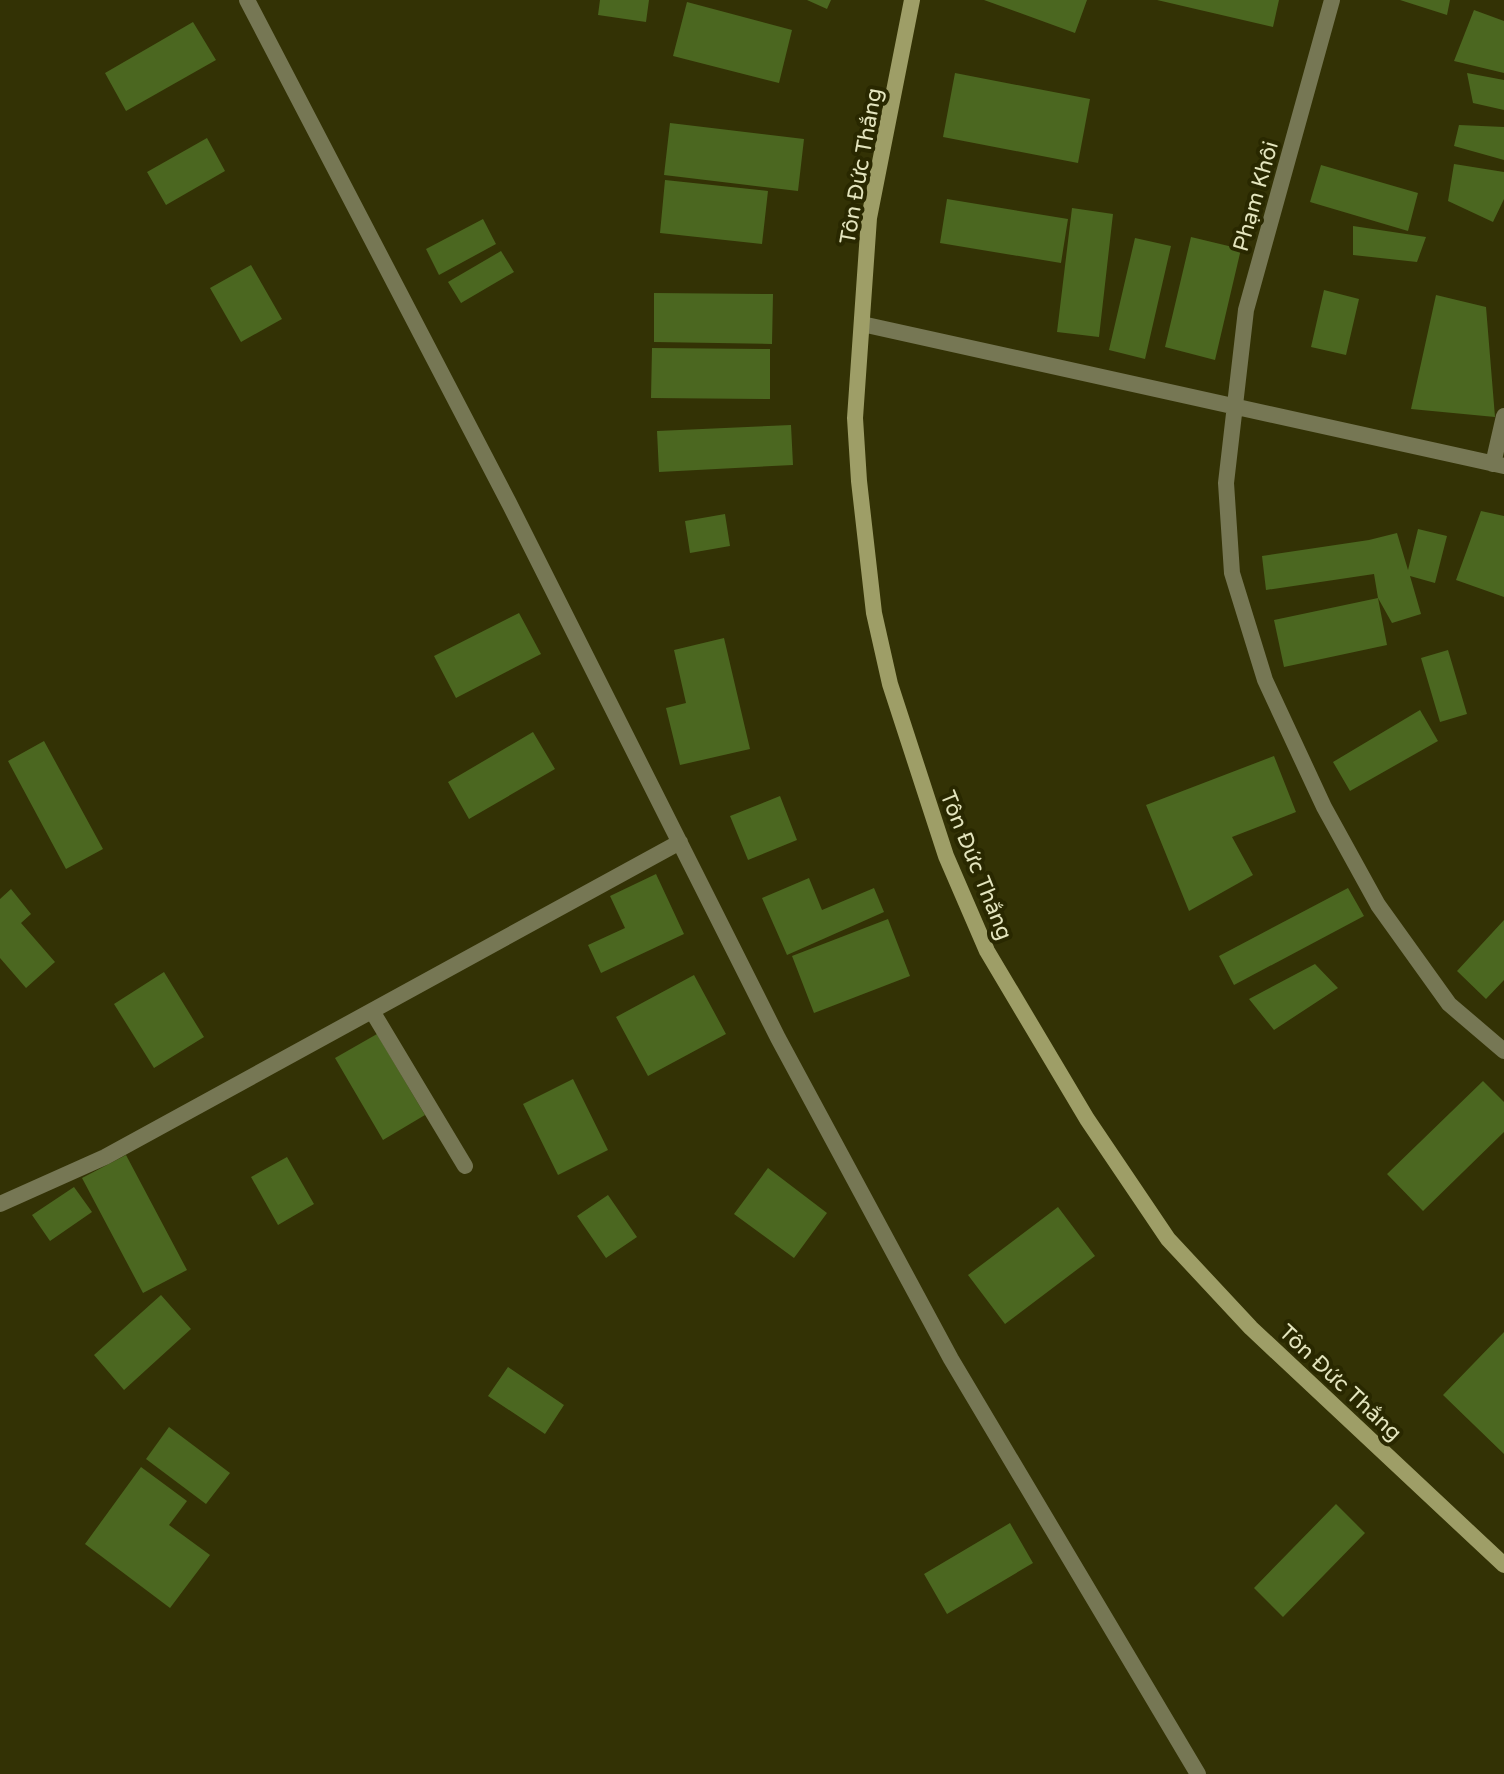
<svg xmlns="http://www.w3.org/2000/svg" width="1504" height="1774" font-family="'Varela Round',sans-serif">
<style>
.building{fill:#4b6720}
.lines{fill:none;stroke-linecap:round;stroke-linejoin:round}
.street{stroke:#767754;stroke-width:16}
.secondary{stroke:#9e9e67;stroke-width:16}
.labels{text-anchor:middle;stroke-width:8;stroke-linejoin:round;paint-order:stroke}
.street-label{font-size:22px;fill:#e4e5be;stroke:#292800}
</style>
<rect width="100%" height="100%" fill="#333205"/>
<path class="building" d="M600,0H649L646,22L598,15Z
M807,0H831L827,9Z
M984,0H1087L1075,33Z
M1157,0H1279L1273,27Z
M1400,0H1450L1447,15Z
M687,2L792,30L779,83L673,56Z
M1474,10L1504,21V73L1454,61Z
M193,22L216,60L126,111L105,73Z
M955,73L1090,99L1078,163L943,137Z
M1467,73L1504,80V110L1473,103Z
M670,123L804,139L798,191L664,175Z
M1459,125L1504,127V160L1454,146Z
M207,138L225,171L166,205L147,172Z
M1454,164L1504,172V199L1493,222L1448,201Z
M1321,165L1418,193L1408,231L1310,202Z
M665,180L768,191L762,244L660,233Z
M947,199L1068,219L1061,263L940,243Z
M1072,208L1113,214L1099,337L1057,332Z
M483,219L496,244L439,275L426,249Z
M1353,226L1426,237L1417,262L1353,255Z
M1191,237L1241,249L1215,360L1165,347Z
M1135,238L1171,246L1145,359L1109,350Z
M501,251L514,272L461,303L448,282Z
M251,265L282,319L241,342L210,288Z
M1324,290L1359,299L1346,355L1311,347Z
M654,293L773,294L772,344L654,342Z
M1436,295L1486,307L1495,417L1411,409Z
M652,348L770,349V399L651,398Z
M791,425L793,465L659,472L657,431Z
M1481,511L1504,516V597L1456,580Z
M725,514L730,546L690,553L685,521Z
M1418,529L1447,536L1435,583L1410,576L1421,614L1392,623L1378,598L1374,574L1266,590L1262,556L1369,540L1397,533L1408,570Z
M1378,598L1387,645L1284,667L1274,620Z
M519,613L541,654L456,698L434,656Z
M724,638L750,749L680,765L666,708L686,703L674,650Z
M1448,650L1467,714L1440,722L1421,658Z
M1420,710L1438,741L1350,791L1333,762Z
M533,732L555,769L469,819L448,782Z
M44,741L103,849L66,869L8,761Z
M1274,756L1296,812L1232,837L1253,875L1189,911L1146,805Z
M780,796L797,840L748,860L730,816Z
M656,874L684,934L601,973L588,945L625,928L610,896Z
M809,878L822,910L874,888L884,912L787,955L762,898Z
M1348,888L1364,916L1234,985L1219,956Z
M11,889L31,914L21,923L55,962L26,988L0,958V899Z
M888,919L910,976L814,1013L792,956Z
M1504,920V980L1486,999L1457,971Z
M1315,964L1338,988L1274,1030L1249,999Z
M164,972L204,1037L154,1068L114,1004Z
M694,975L726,1034L648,1076L616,1017Z
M377,1034L425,1115L383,1140L335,1058Z
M573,1079L608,1150L558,1175L523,1104Z
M1483,1081L1504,1102V1132L1423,1211L1387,1174Z
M126,1155L187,1270L143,1293L82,1178Z
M287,1157L314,1204L278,1225L251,1177Z
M768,1168L827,1213L794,1258L734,1214Z
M74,1187L92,1212L50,1241L32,1215Z
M608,1195L637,1237L606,1258L577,1216Z
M1058,1207L1095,1256L1005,1324L968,1275Z
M161,1295L191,1329L124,1390L94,1355Z
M1504,1332V1454L1443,1395Z
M508,1367L564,1405L545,1434L488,1396Z
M169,1427L230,1473L206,1504L146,1459Z
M141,1467L187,1501L169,1525L210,1555L170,1608L85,1544Z
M1336,1504L1365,1533L1283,1617L1254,1588Z
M1010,1523L1033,1563L947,1614L924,1574Z"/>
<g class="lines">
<path class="street" d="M247,0L509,503L778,1038L951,1359L1198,1774
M1332,0L1246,310L1226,483L1232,573L1265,680L1324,807L1378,905L1449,1004L1504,1051
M862,324L1504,466
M1493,464L1504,416
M372,1011L465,1166
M0,1204L105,1157L680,842"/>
<path class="secondary" d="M912,0L869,218L855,418L859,481L874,613L890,684L946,856L987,951L1087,1119L1168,1239L1251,1328L1504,1565"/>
</g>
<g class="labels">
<g class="street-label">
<text transform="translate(860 166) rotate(-80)" y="8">Tôn Đức Thắng</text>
<text transform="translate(1255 196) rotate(-74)" y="8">Phạm Khôi</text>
<text transform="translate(977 865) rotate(68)" y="8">Tôn Đức Thắng</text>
<text transform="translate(1341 1382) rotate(43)" y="8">Tôn Đức Thắng</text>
</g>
</g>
</svg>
